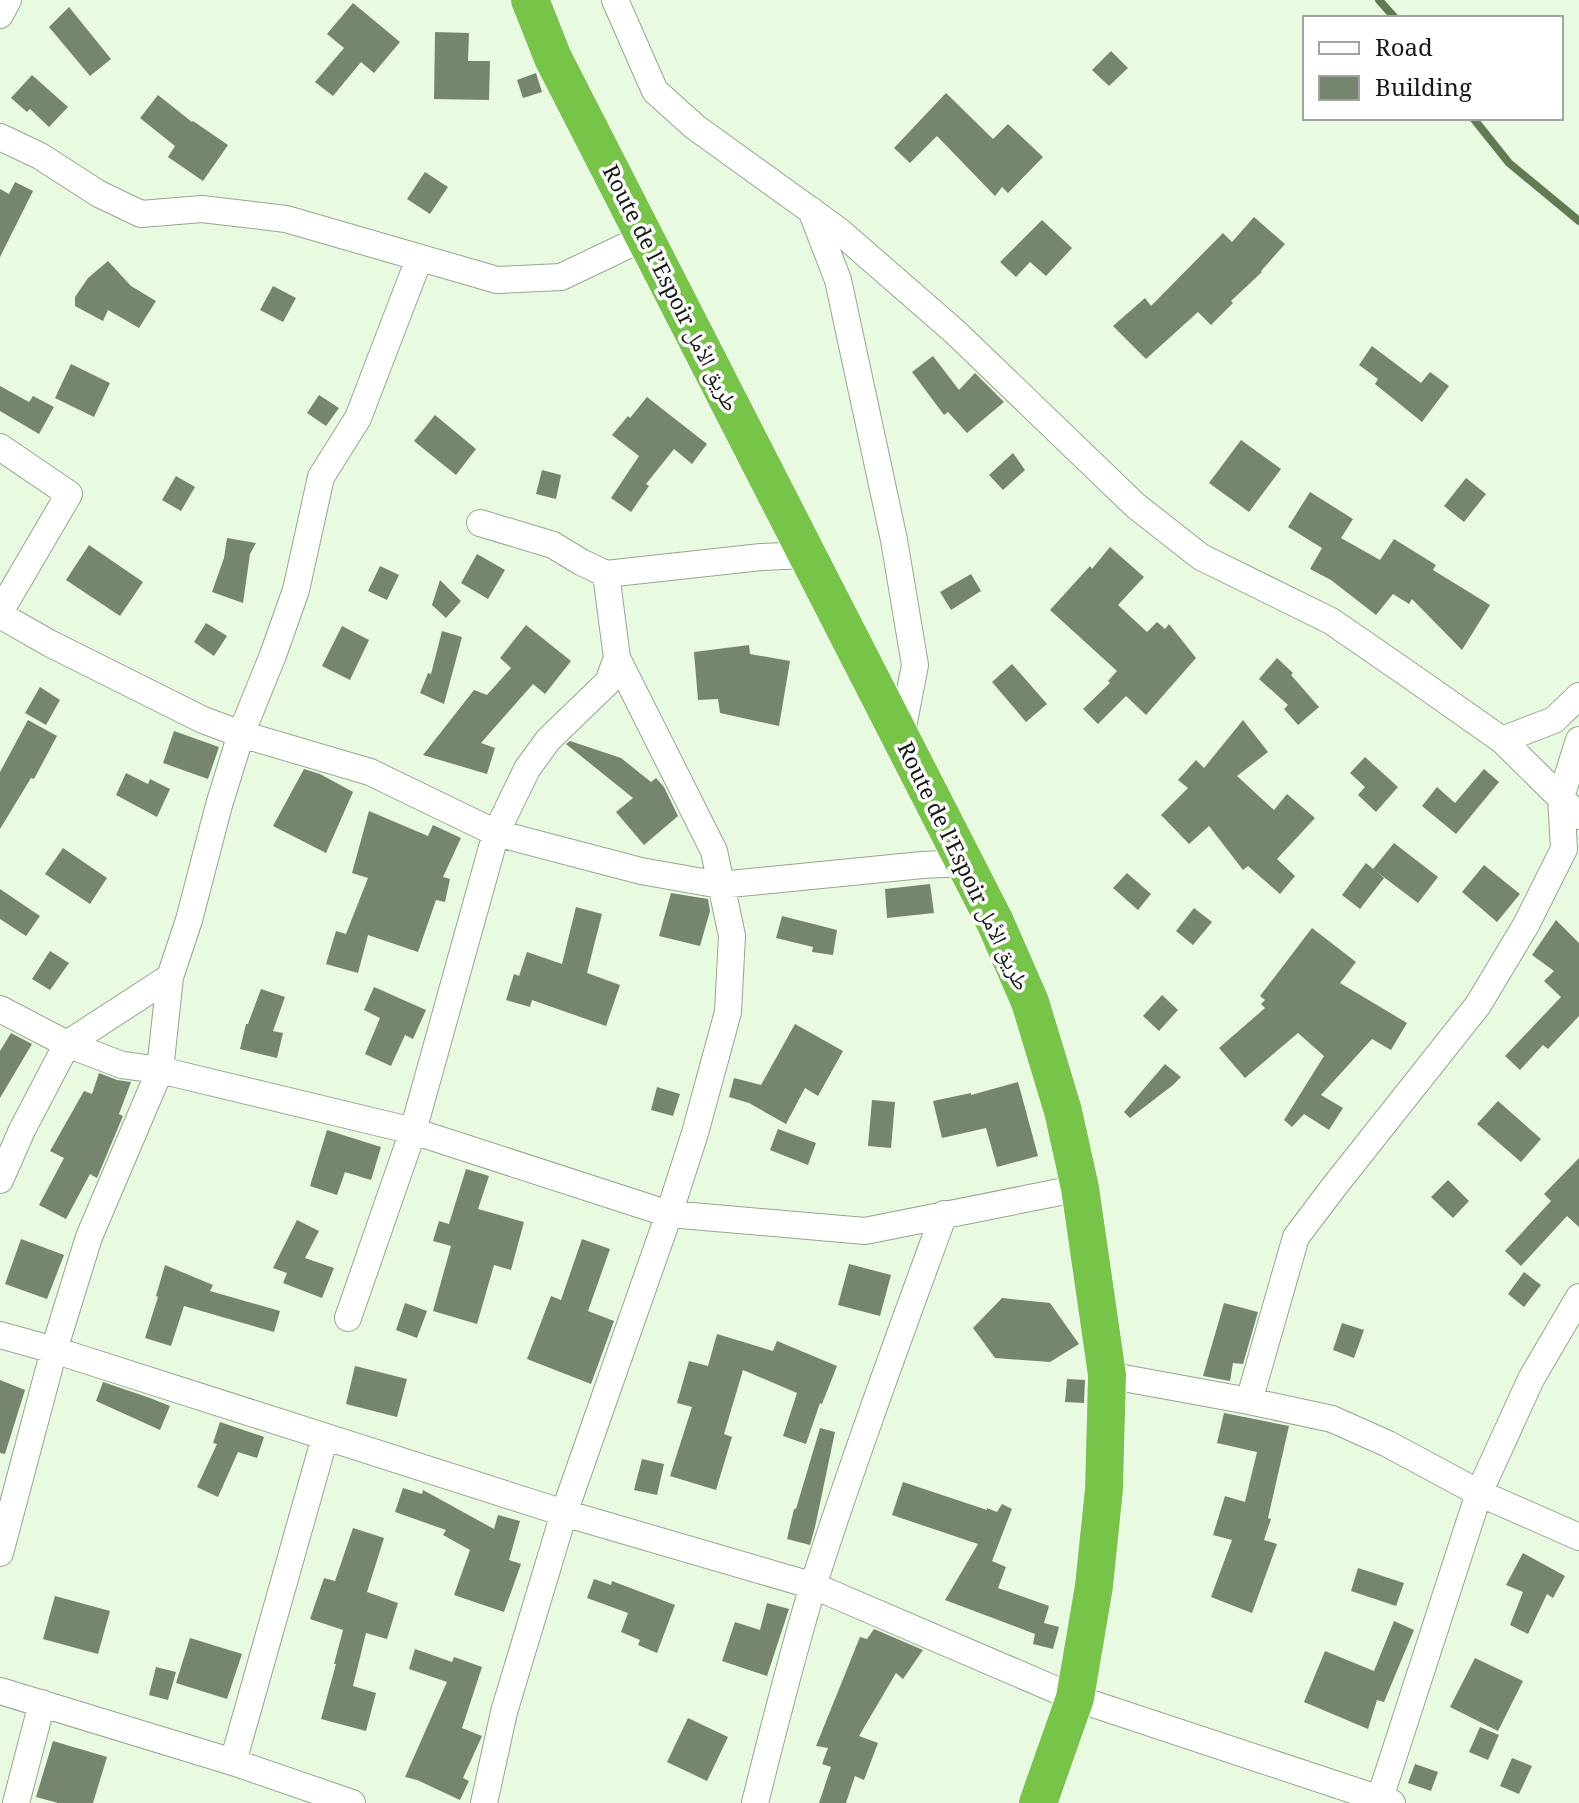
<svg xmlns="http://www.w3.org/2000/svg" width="1579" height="1803" font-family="'Noto Serif','Noto Naskh Arabic',serif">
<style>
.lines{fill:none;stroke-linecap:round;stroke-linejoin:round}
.stream{stroke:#617c53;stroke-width:8}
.building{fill:#75856e}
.minor-casing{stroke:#96a68e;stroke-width:28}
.highway-casing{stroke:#fff;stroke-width:40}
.minor{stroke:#fff;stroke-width:26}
.highway{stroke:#77c548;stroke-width:38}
.labels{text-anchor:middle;stroke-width:7;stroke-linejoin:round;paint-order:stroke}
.street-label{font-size:22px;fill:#151b12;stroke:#fff}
</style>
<rect width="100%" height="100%" fill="#e8fae0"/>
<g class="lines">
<path class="stream" d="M1379,0L1395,18
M1473,118L1509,163L1579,221"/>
</g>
<path class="building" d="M353,3L400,42L374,73L361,62L333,96L315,82L344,48L327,34Z
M69,7L111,59L90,76L49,27Z
M435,32L469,33L468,61H490L489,100L434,99Z
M1111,51L1128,68L1109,86L1092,70Z
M536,73L542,92L523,98L517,80Z
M32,75L68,107L49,127L30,109L27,112L11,98Z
M946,93L993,139L1008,124L1043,157L1008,193L1002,187L995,196L937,136L910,163L894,148Z
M158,95L192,122L193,121L228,145L203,181L168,157L175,146L140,118Z
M425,172L448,187L430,214L407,199Z
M15,182L33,191L0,257V189L9,194Z
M1254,217L1285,244L1261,271L1262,272L1231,301L1233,303L1211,325L1198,312L1146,359L1113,326L1145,298L1151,306L1223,233L1232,242Z
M1042,220L1072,248L1046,276L1030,262L1016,277L1000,262Z
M108,261L131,286L156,301L139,328L108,310L103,321L75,306V297L88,278Z
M273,286L296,298L283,322L260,310Z
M1372,346L1421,383L1430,372L1449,386L1422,422L1375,384L1378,379L1359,365Z
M933,356L959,390L975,373L1004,402L967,433L948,412L944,415L912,372Z
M71,364L110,383L94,417L55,398Z
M0,386L29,402L33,396L54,407L39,434L0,411Z
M319,395L339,408L326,426L307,413Z
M647,397L707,444L692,464L674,449L646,484L649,486L631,512L611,498L639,456L612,435L628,416L630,418Z
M435,415L476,449L456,475L414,441Z
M1241,440L1281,469L1249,512L1209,483Z
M1013,453L1025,470L1003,490L989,475Z
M542,470L561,475L556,499L536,494Z
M176,476L195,487L181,511L162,500Z
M1466,478L1486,494L1464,522L1444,506Z
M1310,492L1353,519L1341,538L1380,560L1394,539L1436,565L1433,570L1490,605L1462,650L1412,599L1409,604L1393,594L1376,615L1331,580L1310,569L1322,548L1288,527Z
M227,538L256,543L250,554L243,603L212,592L224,558Z
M89,545L143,582L120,616L66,580Z
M1110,547L1144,577L1118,605L1147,632L1157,622L1165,629L1169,624L1196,658L1146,715L1126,696L1098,724L1083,709L1110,683L1108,681L1117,671L1050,610L1090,566L1092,569Z
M477,554L505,570L488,599L461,583Z
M380,566L399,575L387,600L368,591Z
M971,574L981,591L951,610L940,592Z
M440,580L461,601L446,618L432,605Z
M206,623L227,636L214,656L194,642Z
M526,625L571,661L545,694L533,684L481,743L495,748L487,774L423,755L474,690L487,695L511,668L500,658Z
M342,626L369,640L350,680L322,666Z
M442,631L462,637L444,704L420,693L428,673L431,674Z
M749,645L750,654L790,661L779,726L720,713L718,699L698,700L694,652Z
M1277,658L1293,673L1291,675L1319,707L1298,725L1284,709L1288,705L1259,679Z
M1012,664L1047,704L1026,722L992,682Z
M40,687L60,700L46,725L25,713Z
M28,720L57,736L34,779L31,778L0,829V772Z
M1243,720L1268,752L1237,776L1274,810L1287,794L1315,818L1277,859L1295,876L1280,894L1248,866L1243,870L1209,826L1189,844L1161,815L1188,788L1178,780L1196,760L1204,768Z
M174,731L219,747L208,779L163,763Z
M570,741L621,758L651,782L656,778L664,787L678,816L644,845L616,812L633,798L566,744Z
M1365,757L1398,787L1376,812L1358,795L1365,787L1350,773Z
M304,769L320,774L353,792L326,853L273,826Z
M1484,769L1499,782L1456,834L1422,806L1437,787L1455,803Z
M126,773L148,784L150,779L170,789L157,817L116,795Z
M369,811L428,836L433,825L461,838L443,877L450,879L445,902L436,900L418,952L368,935L358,973L326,964L336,931L346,934L368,878L352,873Z
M1394,843L1438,877L1418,903L1373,869Z
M63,848L107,878L90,904L45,874Z
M1366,863L1384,878L1360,909L1342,895Z
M1484,865L1520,894L1497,922L1462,892Z
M1127,873L1151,894L1138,910L1113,888Z
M930,884L934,913L887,918L885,889Z
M0,889L40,916L26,936L0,919Z
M671,893L708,899L710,911L700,946L659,936Z
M576,907L602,914L587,973L620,985L606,1026L532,1000L530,1007L506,1000L514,974L519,976L527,952L562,964Z
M1194,908L1212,922L1193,945L1176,931Z
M782,916L837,930L833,955L812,952L813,947L776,938Z
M1556,920L1579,943V1016L1548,1049L1543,1045L1520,1070L1505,1056L1561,997L1544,981L1554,971L1532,955Z
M1312,928L1356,962L1340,983L1407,1023L1391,1050L1372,1039L1321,1095L1343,1108L1329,1130L1304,1114L1292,1127L1284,1120L1324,1056L1298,1033L1245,1078L1219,1048L1265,1008L1261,1004L1265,1000L1260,996Z
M50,951L69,963L50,990L32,979Z
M374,987L426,1010L413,1039L405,1035L391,1066L365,1054L380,1018L364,1010Z
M261,989L285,997L273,1031L283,1033L277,1058L240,1049L246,1024H248Z
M1162,995L1178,1010L1159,1031L1143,1016Z
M795,1024L843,1051L818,1096L805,1088L786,1124L749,1103L729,1097L734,1078L761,1085Z
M11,1033L32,1044L0,1098V1051Z
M1165,1064L1181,1077L1173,1085L1130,1118L1124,1112Z
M99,1073L117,1080L131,1082L119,1114L123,1116L97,1178L90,1174L66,1219L39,1205L64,1158L50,1151L84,1091L92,1094Z
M1018,1082L1038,1156L997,1167L986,1128L942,1138L933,1101L971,1093V1095Z
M657,1087L680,1094L673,1116L651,1110Z
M872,1100L895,1102L891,1148L868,1146Z
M1498,1101L1541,1139L1521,1162L1477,1124Z
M778,1129L816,1143L808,1165L770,1150Z
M327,1130L381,1147L371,1180L345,1172L337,1195L310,1186Z
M1579,1158V1227L1567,1216L1521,1266L1505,1251L1551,1201L1544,1194Z
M466,1169L489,1176L478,1209L524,1222L511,1270L494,1265L477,1324L433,1311L451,1246L433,1241L439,1221L449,1224Z
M1448,1180L1469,1201L1453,1218L1431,1197Z
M297,1220L319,1231L305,1258L334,1268L322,1298L283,1283L287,1273L273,1268Z
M21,1239L64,1255L47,1299L5,1284Z
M582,1239L610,1249L588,1311L614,1321L591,1384L527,1359L551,1296L561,1300Z
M849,1264L891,1275L880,1316L838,1305Z
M165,1265L213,1285L210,1291L280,1311L274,1332L184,1306L171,1346L145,1338L158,1297L156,1296Z
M1524,1272L1541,1285L1524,1307L1508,1294Z
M1002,1298L1050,1303L1079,1344L1050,1362L995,1358L973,1328Z
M405,1303L427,1311L417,1338L396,1330Z
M1224,1303L1258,1312L1243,1364L1233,1363L1230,1381L1203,1376Z
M1342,1323L1364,1330L1354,1358L1333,1350Z
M717,1334L773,1351L777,1341L837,1366L822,1404L820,1403L806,1444L783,1436L797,1393L743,1370L724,1434L732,1437L716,1490L670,1476L692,1407L677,1403L689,1361L708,1366Z
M355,1366L407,1379L397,1417L346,1404Z
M1067,1379L1085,1380L1084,1403L1065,1402Z
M0,1380L25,1390L5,1454L0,1453Z
M103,1382L150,1398L170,1406L160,1430L96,1401Z
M1224,1413L1289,1426L1268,1518L1271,1519L1264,1540L1277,1544L1252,1613L1211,1597L1232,1540L1213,1535L1225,1496L1245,1502L1257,1452L1217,1443Z
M220,1422L264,1437L257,1458L238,1452L218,1497L197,1487L217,1444L213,1443Z
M820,1428L835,1432L815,1527L810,1545L787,1539L794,1509H796Z
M642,1459L664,1464L657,1495L634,1490Z
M903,1482L987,1510V1508L997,1512L1002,1504L1012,1509L992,1561L1006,1567L998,1588L1049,1606L1044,1623L1059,1627L1053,1649L1033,1644L1035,1634L945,1600L978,1544L892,1515Z
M403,1488L422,1494L423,1490L494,1529L498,1515L520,1521L509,1560L521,1564L504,1612L454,1595L470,1550L443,1535L446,1530L395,1512Z
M353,1528L384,1538L367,1592L398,1603L387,1639L366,1633L353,1686L376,1693L366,1731L321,1719L336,1664H334L343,1630L310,1619L324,1578L335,1581Z
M1523,1553L1565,1576L1553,1598L1547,1594L1528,1634L1510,1625L1523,1592L1506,1585Z
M1358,1568L1404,1583L1396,1606L1351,1591Z
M594,1579L611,1585L612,1581L675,1605L657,1653L638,1645L640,1640L621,1632L628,1613L587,1598Z
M55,1596L110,1611L98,1654L43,1639Z
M767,1603L789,1609L767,1676L722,1661L735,1622L760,1630Z
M1394,1621L1414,1630L1384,1702L1377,1700L1368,1729L1304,1702L1325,1651L1374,1671Z
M874,1629L923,1650L903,1679L896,1673L859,1736L878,1743L864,1780L855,1776L846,1803H819L831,1767L822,1764L828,1748L816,1746L860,1637L867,1639Z
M190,1638L242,1654L227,1699L176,1683Z
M415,1649L452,1662L454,1657L482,1667L462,1728L482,1736L463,1778L469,1781L460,1800L417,1780L405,1777L447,1682L409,1669Z
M1475,1658L1523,1681L1498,1731L1450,1707Z
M156,1667L176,1672L168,1700L149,1695Z
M688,1718L728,1737L707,1781L667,1762Z
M1480,1727L1499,1735L1488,1760L1469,1752Z
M53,1741L107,1757L93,1803H58L36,1797Z
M1512,1758L1532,1766L1519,1794L1500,1786Z
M1415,1764L1438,1772L1431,1791L1408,1783Z"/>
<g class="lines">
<defs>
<path id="minor" d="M615,0L655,91L695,127L838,230L954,331L1136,506L1201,557L1331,621L1405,672L1502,740L1579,816
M0,15L8,0
M0,137L40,156L99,194L141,214L202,209L286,219L497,280L561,277L645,237
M811,210L838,280L894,540L915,665L901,737
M0,447L69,494L0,612
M480,523L553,545L581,562L606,574L761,557L808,555
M0,615L49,643L203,720L241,734L370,772L496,833L641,871L720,885L922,865L964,863
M1502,740L1554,720L1579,696
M0,1009L67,1044L122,1065L160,1070L413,1131L669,1214L865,1231L1080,1188
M0,1180L22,1130L67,1044L170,977
M348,1318L413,1131L496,833L527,769L548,740L608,682L617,658
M0,1335L54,1350L564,1513L814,1586L1075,1698L1392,1803
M1107,1375L1249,1401L1332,1419L1388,1444L1479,1493L1579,1537
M1249,1401L1296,1237L1333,1188L1478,1005L1526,925L1564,849L1561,797L1579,740
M0,1553L54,1350L89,1237L160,1070L170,977L189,920L219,805L241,734L273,655L296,590L321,477L358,418L419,259
M0,1691L233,1762L352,1803
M233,1762L325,1437
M1380,1798L1479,1493L1531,1379L1579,1297
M16,1803L42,1703
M484,1803L504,1712L564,1513L669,1214L695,1133L728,1012L732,936L714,851L617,658L606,574
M755,1803C773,1731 791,1658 813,1586C853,1461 899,1337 944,1214"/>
<path id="highway" d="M530,0L553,58L995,922L1030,1002L1063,1111L1080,1188L1107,1375L1104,1489L1094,1586L1075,1698L1038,1803"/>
</defs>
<use href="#minor" class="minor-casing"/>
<use href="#highway" class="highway-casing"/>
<use href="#minor" class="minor"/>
<use href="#highway" class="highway"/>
</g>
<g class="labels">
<g class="street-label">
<text transform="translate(671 288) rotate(63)" y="8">Route de l’Espoir طريق الأمل</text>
<text transform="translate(964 866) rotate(64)" y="8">Route de l’Espoir طريق الأمل</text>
</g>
</g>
<rect x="1303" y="16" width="260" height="104" fill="#ffffff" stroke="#a1a4a0" stroke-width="2"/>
<rect x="1319" y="42" width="40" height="12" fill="#ffffff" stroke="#a1a4a0" stroke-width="2"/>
<text x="1375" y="56" font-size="24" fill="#151b12">Road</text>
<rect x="1319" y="76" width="40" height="24" fill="#75856e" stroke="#a1a4a0" stroke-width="2"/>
<text x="1375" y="96" font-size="24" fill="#151b12">Building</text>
</svg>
